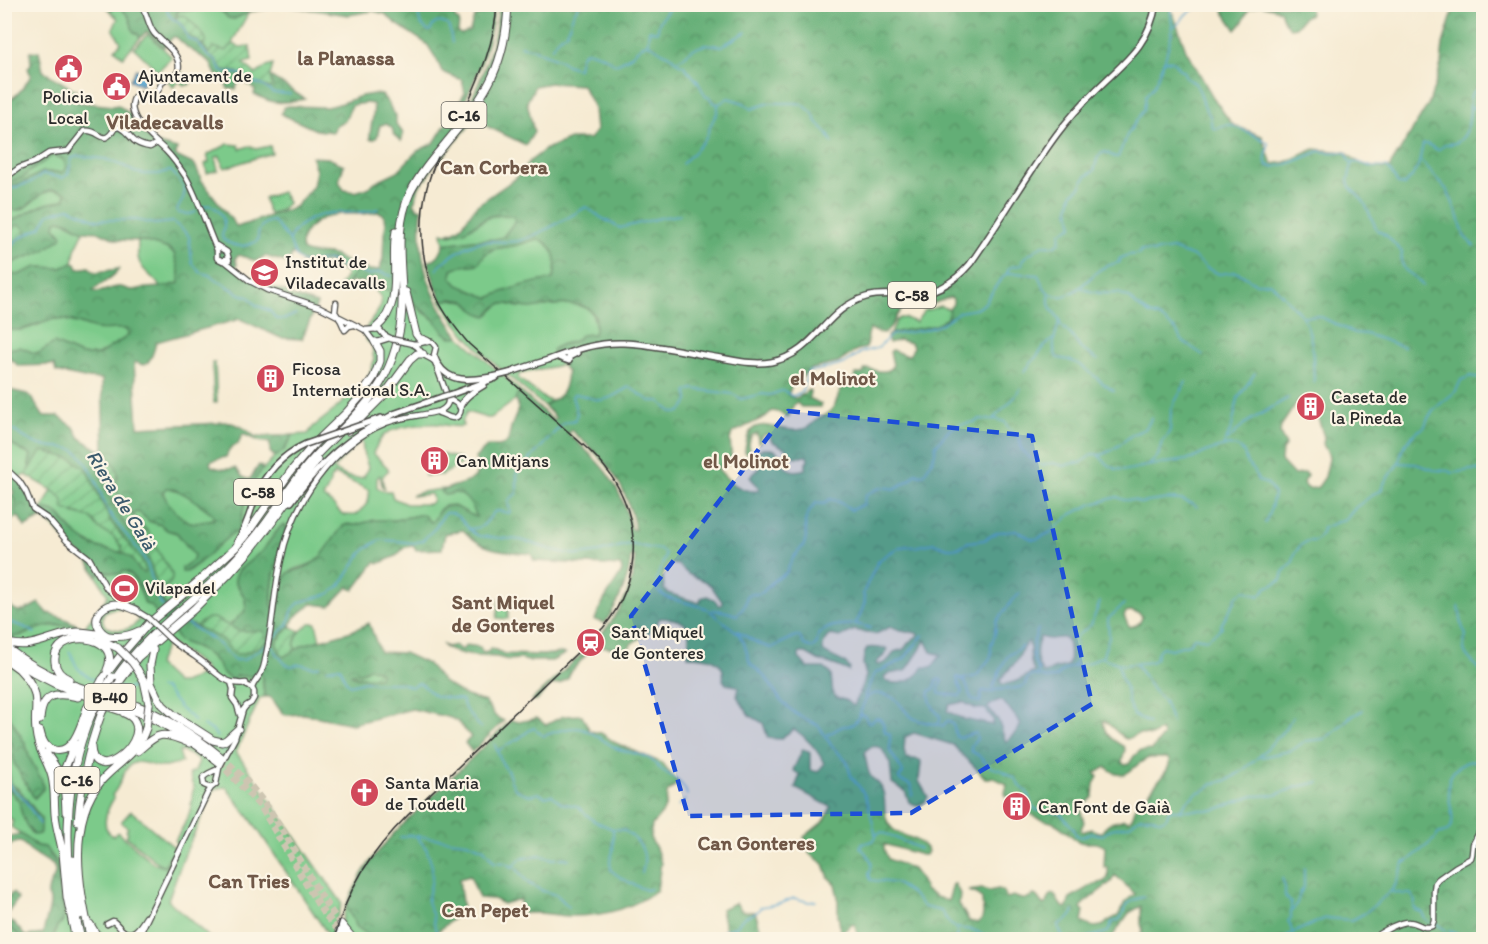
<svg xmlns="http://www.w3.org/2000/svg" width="1488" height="944" font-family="Itim,sans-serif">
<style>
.green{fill:#7bca8a;stroke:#537a5a;stroke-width:1.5;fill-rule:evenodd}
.forest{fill:url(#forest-crowns);stroke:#486c50;stroke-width:1.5;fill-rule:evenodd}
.garden{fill:url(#garden-furrows);stroke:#537a5a;stroke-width:1.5}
.water{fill:url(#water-waves);stroke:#40687d;stroke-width:1.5}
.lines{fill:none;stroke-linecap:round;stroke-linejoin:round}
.stream{stroke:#56a4cf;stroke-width:1.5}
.highway-tunnel{stroke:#cdc5b1;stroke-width:7;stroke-dasharray:7 3.5;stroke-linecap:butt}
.secondary-casing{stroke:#494844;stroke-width:7}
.primary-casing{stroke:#494844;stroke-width:8}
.highway-casing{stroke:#494844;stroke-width:9}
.secondary{stroke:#fff;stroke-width:4.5}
.primary{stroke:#fff;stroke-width:5}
.highway{stroke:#fff;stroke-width:7}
.rail{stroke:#2b2b2b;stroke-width:1.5}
.secondary-bridge-casing{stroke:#494844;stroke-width:7;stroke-linecap:butt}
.primary-bridge-casing{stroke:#494844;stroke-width:8;stroke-linecap:butt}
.highway-bridge-casing{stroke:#494844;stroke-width:9;stroke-linecap:butt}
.secondary-bridge{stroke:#fff;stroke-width:4.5}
.primary-bridge{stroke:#fff;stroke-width:5}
.highway-bridge{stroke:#fff;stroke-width:7}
.marked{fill:#1d4ed8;fill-opacity:0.2;stroke:#1d4ed8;stroke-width:4.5;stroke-dasharray:12 8;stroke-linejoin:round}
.labels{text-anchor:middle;stroke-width:4.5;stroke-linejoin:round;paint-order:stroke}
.shield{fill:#fcf5e5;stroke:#6a6863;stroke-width:1.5}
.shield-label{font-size:16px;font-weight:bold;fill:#2b2b2b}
.poi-label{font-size:18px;fill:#2b2b2b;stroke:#fcf5e5;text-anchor:start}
.neighbourhood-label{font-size:20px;font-weight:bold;fill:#705848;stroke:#fcf5e5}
.water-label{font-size:20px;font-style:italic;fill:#3c5b6d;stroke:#fcf5e5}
.quarter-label{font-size:21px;font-weight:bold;fill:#705848;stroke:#fcf5e5}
</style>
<defs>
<pattern id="forest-crowns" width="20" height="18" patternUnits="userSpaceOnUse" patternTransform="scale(1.5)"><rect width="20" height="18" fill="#64ae76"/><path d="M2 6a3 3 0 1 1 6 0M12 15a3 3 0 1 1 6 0" fill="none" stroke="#538e61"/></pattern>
<pattern id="garden-furrows" width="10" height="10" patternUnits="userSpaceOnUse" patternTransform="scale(1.5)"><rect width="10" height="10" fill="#7bca8a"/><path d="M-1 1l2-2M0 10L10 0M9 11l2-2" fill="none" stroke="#65a471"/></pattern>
<pattern id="water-waves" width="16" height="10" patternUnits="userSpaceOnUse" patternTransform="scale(1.5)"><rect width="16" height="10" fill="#56a4cf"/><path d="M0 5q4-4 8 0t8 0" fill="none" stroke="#4786a8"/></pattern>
</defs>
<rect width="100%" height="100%" fill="#fcf5e5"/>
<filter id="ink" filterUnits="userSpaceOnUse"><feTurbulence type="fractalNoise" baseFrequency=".0167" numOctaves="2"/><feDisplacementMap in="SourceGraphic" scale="12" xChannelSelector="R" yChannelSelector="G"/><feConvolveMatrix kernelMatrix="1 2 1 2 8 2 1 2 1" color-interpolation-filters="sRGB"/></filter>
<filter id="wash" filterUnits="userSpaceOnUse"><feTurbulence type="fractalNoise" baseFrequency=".008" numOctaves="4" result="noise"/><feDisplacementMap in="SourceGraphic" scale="24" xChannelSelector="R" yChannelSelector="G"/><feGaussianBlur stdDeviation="1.35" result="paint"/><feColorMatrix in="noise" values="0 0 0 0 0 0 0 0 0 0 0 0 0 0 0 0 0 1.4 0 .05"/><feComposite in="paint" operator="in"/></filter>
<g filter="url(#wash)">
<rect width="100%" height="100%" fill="#f6ebd3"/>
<path class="green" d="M198,4L210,5L234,19L249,12L233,41V44L226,51L213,48L208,55L206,49L201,44H204C207,35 201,34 196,28C189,21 187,16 176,16L179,10L197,7Z
M115,7H119C130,16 130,18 133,31C136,34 139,34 140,38L123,57L115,49L121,43L113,28L118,19L110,11Z
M148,34L172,57L158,71L134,48Z
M179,72L184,74L191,82L189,85L187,84L185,86L179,81L173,87L168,81L178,76Z
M228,144L239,145L240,149L249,146L256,149L270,146L272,153L224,168L220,156L215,158L218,170L207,173L205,164L209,162L207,155Z
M52,156L59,157L64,160L66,165V171L63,172H43L25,181L5,188V183L23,178L30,171Z
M52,190L61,191L66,193L65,199C57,203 49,202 41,206C29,211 17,219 5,224L4,205L9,209H23L42,194Z
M282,192L288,203L281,210L270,214L268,212L264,198Z
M509,215L513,216L515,219L513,224L503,237L495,240H474L444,244L442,233L451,235L470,228L491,216Z
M59,220L64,221L84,231L75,250L73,263L61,268L37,267L18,275L9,274L6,272L14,262L43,250L61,238V233L55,227L56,221Z
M536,239C539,240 543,240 545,242C557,248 557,269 553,279C534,282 506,289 489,299L458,285L451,277L452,270L461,266L478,264L485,254L493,249L518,245Z
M138,240L164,247L174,253L179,271V283L160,288C157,278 146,275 141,265C136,258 138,248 138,240Z
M330,259C339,265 342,269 354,269L356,271L341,292L339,291L342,287L340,285L347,275C345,272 333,264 329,262L312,265L301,263L302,261L311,262Z
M374,284L387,290L410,292L413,302L423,312L434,319L444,332L456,337L459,336L519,390L515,400L491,418H487L467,412L462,422L463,426C454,428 447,425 439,424C427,423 396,427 387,433C379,438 377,446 373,453L388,468V471C380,477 382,480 385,489L382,486L380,475L377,478V487L383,491H391L393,498L406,504H430L433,500L431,494L411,496C419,491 435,490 445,489L441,492C447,494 451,493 457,493C468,494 474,509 477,517C465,515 453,498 440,509C437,513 435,519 432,523L429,521L423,514L395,520L367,522L356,525L347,524C335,533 331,547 320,558C309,568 300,565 290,572C280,579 280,596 278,607L275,609L272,605C271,579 279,552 287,527L284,525L279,529L262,551L239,570L236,575L235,581L245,598L246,610L231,624V627C217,619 209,613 197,627C179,620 164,610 159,591L166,586L168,569L155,546L148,532L133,515L136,512L140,513L149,521L161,525L167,530L177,533L194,555L193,560L182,568L187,572L199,563L229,536L237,532L248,490L257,476L275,456H277L285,449L293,435L308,434L313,427L332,412L367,380L374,361L372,345L367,341L364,333C371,314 396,304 369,285ZM362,439L363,452L368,467L364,477C351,480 343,475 333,469ZM335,474L369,490C371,502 364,508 355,515C337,516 343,513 332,504C329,501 326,500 323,498L330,484V480Z
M451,299L466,301L473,309L490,313L499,304H507L518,307L572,304C587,307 592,308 595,323C596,332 597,325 595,334L581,335L575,341L560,345L553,354L561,365L519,374L518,378L545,399L552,401L544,406C508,375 465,344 442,301Z
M940,306L949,309V316C935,333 908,326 891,334L896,321L900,318H905L916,322L924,311Z
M54,319C66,319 75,323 87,326C100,329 112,327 125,329L129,334L125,338L98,355H81L54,343L39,353H34L22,348L9,349L5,347L4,328C21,335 38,324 54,319Z
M212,363H215L217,402L214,403Z
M4,438L20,450L31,455L29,465L30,467L26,475L19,477L5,469Z
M168,488C182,489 201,505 213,514L214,518C208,521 197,524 190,522C178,518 166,503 162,493L164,489Z
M52,490L62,498L73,513L91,518L99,529L113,536L122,547V552C103,551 89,545 75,533C61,521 64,510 42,510Z
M12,495L14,496C18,503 15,510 16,518L5,521V506Z
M126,571C136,578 141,592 145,604L150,605L153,608L159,617L169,625L179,641L196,647L209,655L218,664L220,670L226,676L233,680L235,676H248L258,673L261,675C264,682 262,689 265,697L260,698L236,752L342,903L335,925L332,939H326L327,933L252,821L226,787L219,788L214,790L184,856L168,900L211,939H53L57,926L63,921C64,909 60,900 59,888C57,881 60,871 57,864C55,856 45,848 37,846L11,827L13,820L5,816L4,784L19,801L21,811L31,833L41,832V818L19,789L11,784L5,755V736L12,743L14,763L35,798L43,789L42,781L29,757L26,745L9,716L5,711V632L13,637L24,635L37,629L49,626L78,625L84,628L108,596L96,575L106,572ZM122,608C130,610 135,613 139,620C130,632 118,632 105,626C97,611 110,608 122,608ZM168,642C181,651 197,658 206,671V673L183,683H176L157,665ZM181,751L190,755L199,761L195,771L189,774L194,788C191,794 192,801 191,808C188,821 180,831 175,841L177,846L165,867L153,863L118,832L113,836C99,828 107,809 114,798L112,795C121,786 121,775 128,767C139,756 151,768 164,767C169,767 177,764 182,762L179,752Z
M499,600L508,602V619L497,618Z
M310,623H316L320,640L303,645L295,650C292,638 301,630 310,623Z
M131,811L175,848L164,866L154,860L126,836L128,833L126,831L128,828L121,822Z
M346,906L357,927L375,939L337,940Z
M5,925L15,932L22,939L5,940Z"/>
<path class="forest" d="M104,5H198C193,13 186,10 178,10L176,16V20C185,26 184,31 189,35C195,39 200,42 205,48C208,52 206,52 210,56C215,60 217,62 221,67C237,73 253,81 269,88L272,84L270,76L305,99C282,103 276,106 254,94L255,90L242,80L237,85L236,89H228L224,80L216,75L210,62L188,48L176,37H173L164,47L147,31L140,38L138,34L133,31C130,18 130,16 119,7H115L110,11Z
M210,5H449L454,11L455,19L459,21L458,33L461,34L470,31L474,17C483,13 485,17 486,5H494C492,41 478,75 462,107L466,109C484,76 495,42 499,5H1170L1186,50L1213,97L1224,113L1233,125L1262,136L1272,164L1286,162L1314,149L1346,152C1360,166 1370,168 1389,168L1428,105L1435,85L1441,64L1443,44L1455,5H1483V939H1139L1143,931L1141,924V906L1129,913L1114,934L1112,939H868C856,936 858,937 855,925L853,924L841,933L838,915V897L835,884L829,878L824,864L810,854L804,837L825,820L831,807L795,788L800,775L793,770L803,749L810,753V770L818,772L824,764C819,751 806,737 794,729L780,739L768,738L763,723L749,715L737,696L739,688L737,686L726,684L723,680C727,658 705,656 688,656C690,627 692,619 660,618L650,632L632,643L627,650L600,646L601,642L597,639C619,615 634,588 635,556H631C629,581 619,602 605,623L595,620C600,602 613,588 622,571L621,566L534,561L531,554C504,551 483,552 463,530L445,534L442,549L416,550L414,546L405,547L396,556L378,564L375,562L354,590L348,587L330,606L312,604L295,617L290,626L276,642L283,657L303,645L352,631L369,623L380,652L404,653L428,664L443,682L464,695L485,702L496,717L504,721L472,752L465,743L471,737L457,721L451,718L412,709L352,724L304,714L286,715L282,713L273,700L270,697H265C262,689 265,682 261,675L258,673L252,676H236L233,680L226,676L220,670L218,664L209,655L196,647L179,641L169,625L159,617L153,608L150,605L145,604C142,592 136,574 124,571L119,574L106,572L96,575L86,558L72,548L53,526L43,518L25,527L19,517L16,518L15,510L16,500L12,495L14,492L5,482L4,469C13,474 21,478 26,486C30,493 30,502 36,507C41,512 49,507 58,514C62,517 64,521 67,525C73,532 80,538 88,543C104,553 123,547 135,562L123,536L111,522L86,469L72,459L45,452L30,467L29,465L31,455L20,450L5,438V389L27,394L32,398L43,416H58L74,427L80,438L99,450L104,451L102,379L84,378L56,372L54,365L18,366L14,361L5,358V347L9,349L20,347L34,353H39L54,343L81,355H98L125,338L129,334L125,329C115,328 106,331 96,329C82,326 69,317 55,319C37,321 22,336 5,328V249L26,234L15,226L11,231L5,234V224C17,219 29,211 41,206C49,202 57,203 65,199L66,193C45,182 36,202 21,210H13L5,205V188L25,181L43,172H63L66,168C65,158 61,157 52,156L30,171L23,178L5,183V102C17,98 24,86 31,76L28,68L31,64L30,52L39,51L43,71L78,92L77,102L113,106L118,105L133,116L145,135L155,143L177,149L176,156L195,165L202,181L237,227L295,207L313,186L316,171L312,157L328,158L344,165L339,181L344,190L355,192L368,188L375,182L398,171L417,151L434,143L465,93L462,80L442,72L437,60L427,44L395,23L385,14L373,11L349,15L285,6L249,12L234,19L228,18L222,11ZM550,83L582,85L594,108L596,131L589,139H570L546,149L530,161L516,178L476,206L460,228L453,232L448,233C462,237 476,222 488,217C494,214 506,215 513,216L515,219L513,224L503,237L495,239L474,240L444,244C440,254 438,258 428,262L436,288L442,301L451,299L466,301C472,308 477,314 487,316C492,312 495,306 501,304C510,302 520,308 529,308C545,307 593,295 595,320C595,326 596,328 594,334L581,335L575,341L560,345L553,349L552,351L567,372C565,394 562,395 544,406L556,418L553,420L519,390L515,400L517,402L518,410L511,427L508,441L505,444L499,446H488L475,458C486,487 456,481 441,492L444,495C448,495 451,494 454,493C466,493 473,507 477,517C465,515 452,498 440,510C437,513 435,519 432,522L429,521L423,514L395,520H374L356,525H344C332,538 326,556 310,565C303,569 295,570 288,573L282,584L278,607L275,609L272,605C270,580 280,550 287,526L284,525L281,526L262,551L239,570L236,575L235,581L245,598L246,607L244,612L231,624V627L239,631L264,633C256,650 253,650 234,653C230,649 227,643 222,639C206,628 184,626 169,611C157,597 156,576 149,559C141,542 127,530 118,514C110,500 105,485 99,471L105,461L118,476L114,486L121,502L133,515L136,512L140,513L149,521L161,525L167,530L177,533L194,555L193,560L182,568V572H185L199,563L229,536L239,529L248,490L262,469V467L259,465L250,479C242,480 241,473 235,468C228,470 218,469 211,466L210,462L214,460L226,457C229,450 230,447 238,444L241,437L243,434L258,441L270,443V452L273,455L277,456L284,450L293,435L255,437C245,427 234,421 220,422L219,423L138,427L134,362C135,362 143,365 144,365C151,363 155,348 156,342L240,319L281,338L302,339L317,304L290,295V293C268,286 255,283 236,268L237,264L235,258L239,255L256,261L265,256L289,263L292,253L301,261L311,262L328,259H332L341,268L354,269L356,271L341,292L350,283L356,282H363L369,285H377L390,291L409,292C412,308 426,310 435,321C440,326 443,333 449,336C453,338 455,337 459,336C430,298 416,258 422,209L418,208L414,203L419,187L424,179H427L437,157L441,159L474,120L526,145L534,132L527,102L535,86ZM377,212L382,213L385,217L386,224L384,234L383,258L380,269C368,273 363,267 352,263C349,262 346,262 343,260C339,257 335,255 330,254C320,252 311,256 302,250C297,232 318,218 334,215C348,212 362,216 377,212ZM59,220L67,222L84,231L100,232L117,240L143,241L169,249L174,253L179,271V283C168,288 157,287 146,288C141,288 136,290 131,290C126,289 122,286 117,287C108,288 102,294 93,291C101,282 113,279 119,269L96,272L93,271L89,267L78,269L76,264L73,263L61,268L37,267L18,275L9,274L6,272L14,262L43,251L61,238L62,236L55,227L56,221ZM536,239C555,242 559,263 553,279C533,282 506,289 489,298L458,285L451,277L452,270L461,266L478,264L485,254L493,249L518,245ZM950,297L953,299V304L949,309L948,317C931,333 905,325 887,336L889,343L899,340L910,343L913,346C911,363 900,352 892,350L890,352L893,365C886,376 876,369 865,369L863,374H856L850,385L842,387C837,397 836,408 826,415C820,418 822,415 817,419C814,422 811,426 806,428C780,438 748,404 745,452L748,455L751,456C750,448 747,442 752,435L757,433L758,442L760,443C763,439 760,435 767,434L773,442L787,449L789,455L796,457L807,456L808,460L806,463V469C801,470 796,472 791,470C777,466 787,443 758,450L757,452C763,467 761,467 750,477L759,488L757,491C739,492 729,481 718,469L720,466L730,463L732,461L730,440L732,433L765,417L772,411L778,412L788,418L794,404L797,403L801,407H821V404L809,398L810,391L809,390C802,394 797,402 788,395L793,383C802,380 804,373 811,369L838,363L857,350L866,348C869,342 866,335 870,329C873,330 879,334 883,333C893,331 894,313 904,308C910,306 916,307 923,306C930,305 943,300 950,297ZM1304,397H1308L1317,406V415L1324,437L1323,445L1328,453L1329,459L1325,477L1318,487L1309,489L1304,485L1303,482L1307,476L1306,473L1294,475L1281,461L1282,450L1286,445L1280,434L1281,426L1299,399ZM571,430C606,461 627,482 635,530L631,529C623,485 600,462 568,433ZM166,488C179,487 202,506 213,514L214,518C208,521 197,524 190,522C179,518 166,503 163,492ZM673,564L678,565L688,574L706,582L712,587L723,603L722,605H719L714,599L707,596L701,598L700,602L699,603L668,593L664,589L663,575L668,565ZM1130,611L1139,613L1142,616C1142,623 1135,626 1129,627L1124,616L1126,612ZM890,627C896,627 900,631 906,632C911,633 914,631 918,634L917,636L909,642L904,649L894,652C891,658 885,664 877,665L876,663C880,658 888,655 887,648C879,649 873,646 867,648L864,655L863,664L866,676L854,706L845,700L837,698L833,694L831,675L828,671L824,668H808L799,658V655L800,653H806L818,660L837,666L849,671L850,669C843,658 832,659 823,651C823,644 824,638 831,635L840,637L855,630L866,633L876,634ZM1040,637C1043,638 1046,639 1050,639C1054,639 1061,637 1064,638C1071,641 1070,660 1068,665C1063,668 1058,667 1053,669C1049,671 1048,673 1043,673C1035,661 1035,651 1040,637ZM925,640L931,652L941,655L932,667H924C921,669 919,672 917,675C909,683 895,685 886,681L884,677L888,674L906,671L920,650ZM1029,641L1031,662L1034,672C1023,677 1015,684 1002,684L1000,680C1005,673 1011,668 1016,662C1021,655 1022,646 1029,641ZM370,668L379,671L380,674L378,678L356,677L351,674L360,673ZM997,701H1001L1008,707L1021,724L1017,731L1006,742L998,720L988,708L989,706ZM963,702L976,709H985L993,719V725L963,719L947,711L949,705ZM1103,721H1105L1124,738L1127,739L1139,734L1151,736L1161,730L1163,736L1152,750L1140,751L1134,756L1129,764L1125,765L1122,762L1125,749L1124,747C1113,740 1104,735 1103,721ZM914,733L953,745L964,757L974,766L985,778L988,779L992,777L1005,783L1007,785L1005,793L1006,796C1025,798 1021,808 1032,815C1039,820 1047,820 1054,823C1063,827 1070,836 1078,841C1086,846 1095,839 1105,847L1104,865V867H1108V878L1103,882L1094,884L1070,898L1067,907L1065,908L1060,904L1055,895L1052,894L1049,896L1046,903L1044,905C1039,902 1039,896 1034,895C1023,900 1025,901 1013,896L1007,898L1005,897L1004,892L998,889L989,891L982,889L968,891L977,894L982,899C982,907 986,918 978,923L969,921L959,904L960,894L955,884H953L948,901L936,897L926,891L918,876L913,869L888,859L884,849V844L921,855H926L928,851C919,836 905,839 893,829C880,817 888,802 882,789C880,782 873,781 870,775C868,772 865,756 865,752C868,746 877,745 882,749L890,764L892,783L905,791L909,802C918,807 923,806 928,797L919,781L921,762L920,760L906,758L904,750L905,737ZM1149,758H1166L1169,759V765L1167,770L1145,798L1136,806L1132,818L1128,821L1124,819C1112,825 1110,818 1102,832H1098L1091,829L1082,832L1081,829L1084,822L1081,812V808L1093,797L1094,784L1098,777L1095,772H1098L1106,767C1129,786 1129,765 1149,758ZM1115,875L1135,894L1125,902L1118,916L1108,921L1104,925C1097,928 1088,927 1082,921L1084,911L1081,908L1083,904L1111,882Z
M1219,5H1310V14L1304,17L1296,27L1290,28L1284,22L1280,10L1260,5L1249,9L1242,23L1236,30Z
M373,94L382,95L389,104L392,111L396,115V124L403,133L402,139L401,141L394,135L392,128L386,124L380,125L377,137L375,139H370C369,127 376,114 373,104L365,103L353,105L350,109L345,121L336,125L333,132L316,130L281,114L284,107L289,106L326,107L336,105L361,96Z
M5,598C16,617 22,612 39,603L48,613L63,618L78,625C68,626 57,624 47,626C35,629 25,635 13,637L5,632Z
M443,645L447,647L455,645L461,650L463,649L466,645L480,647L483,653L487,652L491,648L505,654L542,655L561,653L565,654L552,661H528L520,659L508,660L497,657L474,656L468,654H459L444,647Z
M589,647L592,648L570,673L568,678L560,684L552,685L542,694L537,701L532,700Z
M5,711L9,716L26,745L29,757L42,781L43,789L34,798L14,763L12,743L5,736Z
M582,715L590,731L601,733L616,743L662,763L678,783L667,793L666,805L663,812L652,825L650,838L656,848L661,863L657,890C631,910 600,917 568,916C552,915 536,911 520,914V899L503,904L493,899L479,898L470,876L459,879L463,910L441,929L430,936L414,939L375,940L357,927L346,906L362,874L372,859L393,834L511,720L519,722L537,718L546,725L563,716Z
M5,755L11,784C24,793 30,807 41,818V829L39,834L34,835L26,825L21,811L19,801L5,784Z
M21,834L37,846L45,847L58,865L59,889L64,914L63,921L57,926L53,939H22L16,932L5,925V896H8L13,893L18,899L5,917L6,921L14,923L25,936L43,934C44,925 51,909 50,901C49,894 47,898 48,891C50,881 59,875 53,865L32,852L20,841L15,842L7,848V842L10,836Z
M736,903L742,911L755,912L762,934L772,939H733L729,929L725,928L721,909Z"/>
<path class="garden" d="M184,15C187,17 205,36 206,39C206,41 205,43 204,44H200C196,38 193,39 188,35C183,31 186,26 176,20V16Z
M233,44L240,47L250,46L252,61L243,63L256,74L266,67L273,65L270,76L272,86L270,88L251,81L237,72L224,70L220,67L217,61L208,55L213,47L226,51Z
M20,225L26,230V234L5,249V234L11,231L15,226Z
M42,451L72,459L86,469L111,522L142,561L146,572L144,573L139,570L131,558L122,552V547L113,536L99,529L91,518L64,509L62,498L52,490L26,475Z
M441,454L460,459L461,464L442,475L425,476V474H435C435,466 438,462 441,454Z
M106,460L112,461C120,472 118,475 114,486L121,502L128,509L139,524L148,532L155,546L172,574C174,583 166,587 159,591L149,559L140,544L134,537L118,514L99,471Z
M208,618H214L239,631H261L264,632C265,636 267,639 265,642C261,647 243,654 237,654L232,651L222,639L197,627V625Z
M290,626L300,631C296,637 293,642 295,650L283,657L276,643Z
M370,668L379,671L380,674L379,677H360L351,675V674L360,673Z"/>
<path class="water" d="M136,69L147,76L142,86L130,80Z"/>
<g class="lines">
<path class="stream" d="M164,4C167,7 167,11 169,14C171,19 173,19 177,21C183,26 186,32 188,39L197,42L207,55L216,61L221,71L241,74L248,80L263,86L273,93L290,94
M677,4L683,6L688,4
M783,4L784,6
M418,11L420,23L427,30L430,31C434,22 438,20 448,25L450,31L452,43
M1172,28L1180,22L1186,14L1196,8L1205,4
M647,44L653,46L662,52L672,57L679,64L684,66L698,82L706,97H709L714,103L719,104L728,98L744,103L751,109L769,103H795L802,104L812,112L817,122L827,133L833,143
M520,46L535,49L542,53L558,59L567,65L578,69C579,63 579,54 587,51L603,56L615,64C629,61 636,48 648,42L649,30L657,32L660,21L672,4
M551,48L559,38L567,32L572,17L579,4
M1165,59L1172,32V24L1170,4
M678,60C686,57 688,52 693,49C698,47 701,47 706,44L722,46L746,32
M1470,108L1473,107L1474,108L1484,109
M1421,161L1447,190L1459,217L1464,236L1474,246
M682,164L693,153L706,138L711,124L717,113L718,105
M1352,164L1348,181L1350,187L1364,202L1377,230L1387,236L1402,252L1401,261L1405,270L1416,278L1423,286
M4,191L32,182L43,174L63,178L68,174L72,158L78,156L105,159L126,167L134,172L143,174H159L168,171H171L176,176L185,189L183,199L177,210L178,213L190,214L196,212
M202,207L209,205C220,209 224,216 224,227C224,230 222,233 222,237C223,239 227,242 229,243C238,248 248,246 257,241L258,240C257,230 262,222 273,221L289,240L296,257L302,262L308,263L329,260L339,266L347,268L353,266L359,268L362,273L369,275L379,272L392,276
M289,240C292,232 297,227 304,223C331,205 351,218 378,209
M4,253L18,239L41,227L49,214L69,208L97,220H136L155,224L173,222L184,231L189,236L192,263L200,272L209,275L240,294L249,297L256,305L270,311L276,319H285L296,314
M437,270C442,260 468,244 480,242C492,240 505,243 518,241C538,236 567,218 586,207L600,217L620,228L664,217L680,215
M1007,274L1014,273L1038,275C1041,281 1044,291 1051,294C1068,304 1087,280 1098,271C1104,266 1112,264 1120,262L1119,259L1128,255L1139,254L1141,250L1153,252L1172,249L1194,257L1207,268L1219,274L1235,272L1239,273L1255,283H1269L1273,285L1302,316H1319L1354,333L1366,334L1404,347
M1082,288C1093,294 1106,294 1119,293L1122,295L1131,299L1136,305L1150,314L1159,317L1176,330L1181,340L1203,355
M1050,294C1046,308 1053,309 1060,320C1056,333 1050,345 1057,358C1085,360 1092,378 1114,391
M1302,316C1314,333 1313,362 1314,382
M1060,324L1072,336L1080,348L1098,360
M1024,372L1045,346L1053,339
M992,420L1013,399L1021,388
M4,424C16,432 27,441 40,445C51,448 70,446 76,451C95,467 98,492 109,512C120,531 138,544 147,564C154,580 151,591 163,607
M1228,440L1244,424L1288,398
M1224,445L1232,427L1238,398L1255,373
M1099,456L1110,466L1116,469L1128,470L1146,466L1192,459L1208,451L1229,445L1240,448L1244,453L1247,464L1254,470L1258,481L1268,484L1274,494L1271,508L1265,523
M1400,463L1416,464L1434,470L1449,471L1452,473L1470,470H1484
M1150,464L1158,456L1162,441L1169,434L1170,429L1171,409L1186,382
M468,529C486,528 484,524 494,512L498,511L509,513L510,512L508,501L517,493V473L520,469L534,455L563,423L575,420L577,413L572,396L574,394C583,394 594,401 602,400C612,399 621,391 629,387L650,401H660C668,410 677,420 685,406C686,404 687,403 688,401C688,398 687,395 687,391L693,389L733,394L741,399L762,394L770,395L781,391H784L792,396L799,394L802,391L808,372L837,366L845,363L862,352L878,348L891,335L924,330L940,325L959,312L976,309L984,304L998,283L1008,272V269L1011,267L1021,265L1023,263L1022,261C1025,255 1028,255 1034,251C1042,244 1043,244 1054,246L1060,242L1061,232L1073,226L1069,209L1072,194L1080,187L1086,176L1094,171C1097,163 1095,155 1105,152L1115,157H1118L1127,135L1144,109L1146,95L1154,86L1164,60L1173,61L1179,69L1183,70L1186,78L1195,83L1200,92L1204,105L1210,116L1212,127L1215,129C1219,127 1224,124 1229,125C1235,125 1263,139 1268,143C1269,149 1264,157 1266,163C1269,175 1312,154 1320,151C1330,154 1338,150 1347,153L1349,161L1352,163L1358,162L1372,167H1387L1391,172L1398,184L1404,185C1421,169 1418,165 1423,144H1427L1438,150L1446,144C1468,146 1470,121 1470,104C1470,102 1470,97 1471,95C1473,90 1479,89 1484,87
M1459,606L1462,626L1466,635C1459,658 1471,657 1484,674
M712,610L723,611L737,615L745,605L747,595L750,594H758L763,592L773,581L786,573L793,558L804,545L806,537L805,521L810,510L816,503L824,504L830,499C838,500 845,505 851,510L864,504L865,496C874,489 884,485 894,489L911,479L916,473L920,475L924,474L932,460L935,453L936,445L950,429L958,425L975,422L980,419L989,420L996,419L1005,422L1009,429L1020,439C1020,440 1021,449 1022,450C1024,454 1039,464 1043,466L1045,464L1053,463L1064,466L1073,463H1081L1092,454L1102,455L1118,446L1133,434L1145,429L1149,423L1151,418
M4,617L7,621L24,627L35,633
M184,622L215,641L234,660H244L266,645
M855,624C859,623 864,627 871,628
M737,631L759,644L771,648L796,636H799L804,645L813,648L817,643L818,635C831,623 839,626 855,624L859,618L865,602L863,593L878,561L889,553L900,547L908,546L914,547L934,543L948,548H958L968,542L984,540L998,532L1017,531L1032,539H1037L1051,532L1070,515L1092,504L1117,497L1124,500H1134L1140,503L1169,499L1181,500L1193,504L1197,507
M270,642L288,624L293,609L300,602L329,594L339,587L361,554L368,547L380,540L397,541L413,543L422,541L434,529L445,513C462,511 465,531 479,536L521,540L552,550L578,555L599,552L629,544L661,550L665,554V557L657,577V589L660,593L668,598L706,608L738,633L744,643L750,663L767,679L781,701L796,714L819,726L831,745L847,762L851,776L863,792L868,803L876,837L873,841L862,844L860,847C870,858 875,860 869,875L871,880L895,883L911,893L924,907L941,911L950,924L956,928L973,930L998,940
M271,646C278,652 282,665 291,666C294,666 297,664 300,664C307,665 311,669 319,666
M69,651C73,656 73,659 76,665C78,671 93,680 99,682
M1102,658L1109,637L1108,619L1124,604
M1136,664L1153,690L1164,701L1172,723
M1074,665L1077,658L1074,638L1091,625L1100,602
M1118,666L1120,670V675L1126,688L1128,702L1133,715L1149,723
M327,669L340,667C344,673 343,681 350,685L365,681L374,683H401L411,687L419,683C426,686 429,693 436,696C442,698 454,698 462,700L465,709L481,728
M1037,675L1039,671C1030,658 1032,643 1038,629
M963,679L977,676L980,671L991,657V645L995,634L996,622L1011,602L1020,593
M118,687L126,689L135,687
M159,688H164L180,708L195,721
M994,690L993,688C995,682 1005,658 1009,655C1014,652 1017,651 1022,646
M865,699V695L874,674L904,659L923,635
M860,714L865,716L868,722H871L876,718L880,719L883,723L885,732L890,734V751L902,770L903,773L899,778L901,781L910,784L912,789V796
M203,725L213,731L217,737
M940,725L943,726L947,721H950L954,727L956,737H962L976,733L977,739L971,746V751L978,755L990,767L1001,770L1016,779L1019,785L1027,792L1031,803L1036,810L1060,813L1074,829L1076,835L1082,837L1091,833L1103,835L1111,829L1130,825L1140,817H1152L1158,820H1163L1167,817L1169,810H1179L1183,807L1186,802L1198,792L1203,791L1212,784L1228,780L1242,771L1262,754L1284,730L1293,717
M827,735C833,733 838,727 844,726C849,725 848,727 853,724C862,717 861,702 869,696C873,692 878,694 882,694C903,698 900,711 915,719C922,722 931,723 938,725C944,713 937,716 933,707C930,702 929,696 930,691L935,688L936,681L940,679L942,681L939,687V693L940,694L960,696L962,692L957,679V677C974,682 963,701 980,702L982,691L992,692L994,690C1005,689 1015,690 1025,685C1029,671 1037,676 1047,678C1050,679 1054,678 1057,677C1064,667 1074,666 1085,664C1090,663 1095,659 1100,657L1123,665L1151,662L1156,659L1158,651L1162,647L1171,649L1189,644L1195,637L1207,639L1222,628L1221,625L1235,601L1236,597L1245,590L1259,596L1267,587L1273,585L1281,580L1283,572L1293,562L1295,553L1300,546L1307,541H1315L1320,536L1323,528L1347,518L1356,507L1375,493L1381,491C1384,479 1393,472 1399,462C1401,458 1400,453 1403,448C1407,441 1417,430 1424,428L1427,420L1433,410L1456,391L1461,380L1471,376L1484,380
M494,743L502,763L508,772L511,781L515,789C523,793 530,797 538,793L546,797L552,795L561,803L577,806L594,821L613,829V851L610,861L611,870C620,879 634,885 646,890L651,889
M221,746L224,752
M498,751C504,746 510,744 516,740C523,737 526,731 534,728L543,736C554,732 564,728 574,728C589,727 603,742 616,748C627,753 641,753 652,760C655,763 658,767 662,770C671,776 685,783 687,795
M1261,757L1285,752L1294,749L1305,741L1324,739L1334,732L1349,718L1363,710
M4,771L8,783L12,789L23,797L40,824
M678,806L685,800
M1180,810H1214L1253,796L1275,795L1297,787L1319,782
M614,829L624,830C640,841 649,852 642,873
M876,835C877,834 879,833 881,832C883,832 916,847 920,849
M416,836L467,842L484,849L494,862L505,863L513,867L520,859L539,855L553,859L564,858L569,859
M400,837H405L407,835L416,836L426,848L432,866V879L427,902L433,916L435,928L439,938
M516,868L528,883L543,891L557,895L569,907
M1282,878L1285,887V896L1291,903V918L1288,921L1290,924L1292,932
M1392,892L1404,894H1411L1415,901L1414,907L1416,910L1422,912L1425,919L1430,923
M1292,911C1299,904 1298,893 1304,887V868
M1436,924C1439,925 1441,927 1444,929C1451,934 1458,929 1463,940
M711,940L723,931L737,926L743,918L757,912L761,907L782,903L794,898L809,902L816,901
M953,940L958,935L956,928
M1064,940L1058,926L1059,924C1067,921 1071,918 1074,911
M1079,940L1108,932L1112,922C1126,920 1120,911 1129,903C1133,900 1139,898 1144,897
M1281,940L1290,934L1326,918L1352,920L1365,913L1391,891L1396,884L1404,863L1408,861L1436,838L1438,834C1441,833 1445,832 1447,831C1465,820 1429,779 1465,763C1471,760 1477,761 1484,760"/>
</g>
</g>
<g filter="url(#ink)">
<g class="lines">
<path class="highway-tunnel" d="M221,757C251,782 273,813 292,846C308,872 321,900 341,924
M219,762L261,807L322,911L339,931"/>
<defs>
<path id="secondary" d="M139,4C148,11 147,24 154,33C162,43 183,54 178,71C176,77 168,76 163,81C160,85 159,90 156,94L150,95H136C121,115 154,139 166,151C174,159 180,168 186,177C199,200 206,226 217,250V258L223,261L228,257
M4,179L19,168L35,162L49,153L68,151L84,131C101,128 102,149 115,128L119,127C133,134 129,144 150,147L157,143
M216,245L227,252L229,260
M225,261L250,281L267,290L320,307L365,330L374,342C378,343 384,339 390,338
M336,303L335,312L341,321L345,330L349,326L354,325
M365,330L379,329L384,335L390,338
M405,342C417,345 417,344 428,341L432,342L436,347L434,355L437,362
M439,413C444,414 448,418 453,418C458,418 462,412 460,407C458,403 451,401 448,398
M4,467L19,481L26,492L33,509L48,519L67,541L89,558L107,589L128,605
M135,610L148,618
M170,639C178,647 188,651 197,658C213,668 224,687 246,683
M231,682L233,689L232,698L237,705L240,715
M252,688C254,681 258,679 261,673C264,668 265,661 266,655C273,624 274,591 281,560C292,504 332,445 386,423C403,416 422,416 440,411C445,408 449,405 448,398L435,362C431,358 428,358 424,355C418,351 422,348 412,344
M211,788L204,785L203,778C206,773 214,772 219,768
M107,924L113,921C116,923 118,926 121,929C132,940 140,927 146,917
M137,940L207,794L211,788L216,784L219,768L235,738L243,710L246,706L251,703L254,698V692L252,688L244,684
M1369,940C1379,934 1398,921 1409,922C1418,922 1423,930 1432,926L1434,920V891L1435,883L1438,879L1455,867L1471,858L1472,854L1473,844L1484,823"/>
<path id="primary" d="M560,358L569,361V357L577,353
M438,364C451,386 476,379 497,376
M509,373C522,368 535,364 548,360C573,351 596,342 623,343C656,344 689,353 721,358C738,361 755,365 771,362C817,353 824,309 866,297C880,293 893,295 907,295C932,295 954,283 970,264C1000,222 1026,176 1057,134C1069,118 1083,103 1097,89C1124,62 1149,46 1156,4
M452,394L496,378
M460,407C464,397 474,391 484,385
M393,414L442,397
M364,424L381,418
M291,502C324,458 347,438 396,413
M237,542C246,528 250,513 255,498C265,473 282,455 306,444"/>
<path id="highway" d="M406,292L416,334L419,338L427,341
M376,328C405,304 390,263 396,231
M348,431L384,395L410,360L417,354H423
M108,636C88,626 97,604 117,604C124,604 130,608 136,610
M99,639L118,648
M4,641C31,653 52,633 78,632C101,632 115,643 139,631
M4,646C24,661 45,674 68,683C88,691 109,696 130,703C163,715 193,734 221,757
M153,650L150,665L151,683L157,696L163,705L174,715L213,740L222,742L226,740L238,729
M4,652C25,669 48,682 73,691C95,699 118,704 140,713C169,725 194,742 219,762
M4,658L19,669
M19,669C48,699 29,709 38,742C41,754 49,764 52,777C55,789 54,801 55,814C56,828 61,841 63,855
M137,669L144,681L149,704
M69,679C61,676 56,671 55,662C51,628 124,632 107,670
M115,679C146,632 195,602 234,561C247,547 260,532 271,516C284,497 296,478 311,461C337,432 367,410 385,375C398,349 403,321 402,292C401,258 395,226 410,193C420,173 435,156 450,138C487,94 506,64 508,4
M102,680L121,655L148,624L200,580L235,548L249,531L291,471L315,443L347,412L360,397L374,377L380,361V351L375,342
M120,681L138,657L194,609L230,573L248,553L274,520L317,460
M100,704L130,714
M40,720C42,693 55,692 78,697
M40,731C42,740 45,748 54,750C74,755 82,722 87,708
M91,747C93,787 147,745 135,722C133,717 129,715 124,713
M138,751C159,732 162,731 189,743
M46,753C64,777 65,782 66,812
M63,773L75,743
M78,821C81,782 88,749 102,712
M63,853L67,897L76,940
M73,860L75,882L80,915
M90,924L96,934L103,940
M341,924L354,940
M339,931L346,940
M81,940C63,866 61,783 92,713
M91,940C79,891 66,821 102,780C120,760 137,756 146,728"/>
</defs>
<use href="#secondary" class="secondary-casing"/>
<use href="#primary" class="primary-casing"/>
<use href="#highway" class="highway-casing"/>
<use href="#secondary" class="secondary"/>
<use href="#primary" class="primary"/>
<use href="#highway" class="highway"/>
<path class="rail" d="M465,109C480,76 495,42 497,4
M334,940C347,888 371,852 408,815L603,628C649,572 641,500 590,451L469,344C457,330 445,315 437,298C416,254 417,201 438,157"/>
<defs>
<path id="secondary-bridge" d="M391,339L405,342
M148,618L170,639"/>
<path id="primary-bridge" d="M497,376L509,373
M442,397L452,394
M306,444L364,424"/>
<path id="highway-bridge" d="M118,648L132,662L137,669
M87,708L102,680
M102,712L120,681
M92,713L112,677
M146,728L149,704
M61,783L63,773"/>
</defs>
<use href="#secondary-bridge" class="secondary-bridge-casing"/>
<use href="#primary-bridge" class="primary-bridge-casing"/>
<use href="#highway-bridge" class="highway-bridge-casing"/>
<use href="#secondary-bridge" class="secondary-bridge"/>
<use href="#primary-bridge" class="primary-bridge"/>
<use href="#highway-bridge" class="highway-bridge"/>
</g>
</g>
<path class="marked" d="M788,411L1032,436L1092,704L911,813L688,816L631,616Z"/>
<defs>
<symbol id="civic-disc" viewBox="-11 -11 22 22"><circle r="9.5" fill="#d1495b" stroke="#fcf5e5"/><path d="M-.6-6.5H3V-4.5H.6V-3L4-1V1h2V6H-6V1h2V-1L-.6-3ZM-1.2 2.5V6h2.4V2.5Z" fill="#fff"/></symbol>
<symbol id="school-disc" viewBox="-11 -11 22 22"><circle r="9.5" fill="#d1495b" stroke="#fcf5e5"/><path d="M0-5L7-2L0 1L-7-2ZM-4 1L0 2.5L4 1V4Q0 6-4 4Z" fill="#fff"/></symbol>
<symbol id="building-disc" viewBox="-11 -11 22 22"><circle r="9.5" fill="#d1495b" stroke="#fcf5e5"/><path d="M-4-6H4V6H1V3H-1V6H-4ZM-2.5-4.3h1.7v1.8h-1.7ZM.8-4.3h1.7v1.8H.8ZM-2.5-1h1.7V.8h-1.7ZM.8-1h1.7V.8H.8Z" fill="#fff"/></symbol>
<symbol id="stadium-disc" viewBox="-11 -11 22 22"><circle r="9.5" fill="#d1495b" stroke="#fcf5e5"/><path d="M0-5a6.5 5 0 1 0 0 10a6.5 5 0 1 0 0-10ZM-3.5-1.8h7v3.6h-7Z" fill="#fff"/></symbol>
<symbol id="station-disc" viewBox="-11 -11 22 22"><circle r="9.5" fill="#d1495b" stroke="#fcf5e5"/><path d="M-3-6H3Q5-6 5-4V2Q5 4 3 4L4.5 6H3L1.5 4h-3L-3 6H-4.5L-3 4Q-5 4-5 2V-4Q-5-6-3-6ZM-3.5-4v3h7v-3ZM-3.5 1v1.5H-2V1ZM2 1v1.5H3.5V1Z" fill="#fff"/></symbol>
<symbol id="church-disc" viewBox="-11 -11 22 22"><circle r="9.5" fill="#d1495b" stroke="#fcf5e5"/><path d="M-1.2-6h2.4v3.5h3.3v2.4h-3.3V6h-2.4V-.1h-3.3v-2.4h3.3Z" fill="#fff"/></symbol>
</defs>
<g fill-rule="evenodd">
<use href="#civic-disc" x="52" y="52" width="33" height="33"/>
<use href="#civic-disc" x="100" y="70" width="33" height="33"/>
<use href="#school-disc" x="248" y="256" width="33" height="33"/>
<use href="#building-disc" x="254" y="362" width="33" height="33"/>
<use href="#building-disc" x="1294" y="390" width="33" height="33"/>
<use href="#building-disc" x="418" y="444" width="33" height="33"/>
<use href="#stadium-disc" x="108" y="572" width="33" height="33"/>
<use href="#station-disc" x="574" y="626" width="33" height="33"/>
<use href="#church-disc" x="348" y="776" width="33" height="33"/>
<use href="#building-disc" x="1000" y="790" width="33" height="33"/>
</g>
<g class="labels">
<g class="shield">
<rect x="441.5" y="102" width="45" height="26" rx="4.5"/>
<rect x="888" y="282" width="48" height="26" rx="4.5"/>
<rect x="234" y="479" width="48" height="26" rx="4.5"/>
<rect x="84.5" y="684" width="51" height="26" rx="4.5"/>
<rect x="54.5" y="767" width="45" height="26" rx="4.5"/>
</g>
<g class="shield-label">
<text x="464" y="121">C-16</text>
<text x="912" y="301">C-58</text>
<text x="258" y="498">C-58</text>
<text x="110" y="703">B-40</text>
<text x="77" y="786">C-16</text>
</g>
<g class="poi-label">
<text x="138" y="82">Ajuntament de<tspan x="138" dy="21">Viladecavalls</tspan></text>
<text x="68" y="103" text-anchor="middle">Policia<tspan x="68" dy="21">Local</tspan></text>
<text x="285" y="268">Institut de<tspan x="285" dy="21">Viladecavalls</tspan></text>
<text x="292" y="375">Ficosa<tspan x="292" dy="21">International S.A.</tspan></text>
<text x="1331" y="403">Caseta de<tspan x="1331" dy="21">la Pineda</tspan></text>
<text x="456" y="467">Can Mitjans</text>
<text x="145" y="594">Vilapadel</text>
<text x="611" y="638">Sant Miquel<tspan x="611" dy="21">de Gonteres</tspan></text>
<text x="385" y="789">Santa Maria<tspan x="385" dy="21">de Toudell</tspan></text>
<text x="1038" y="813">Can Font de Gaià</text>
</g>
<g class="neighbourhood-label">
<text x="346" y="65">la Planassa</text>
<text x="494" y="174">Can Corbera</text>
<text x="833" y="385">el Molinot</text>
<text x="746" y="468">el Molinot</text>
<text x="503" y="609">Sant Miquel<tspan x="503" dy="23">de Gonteres</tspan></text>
<text x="756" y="850">Can Gonteres</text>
<text x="249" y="888">Can Tries</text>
<text x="485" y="917">Can Pepet</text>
</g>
<g class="water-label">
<text transform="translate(122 500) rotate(58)" y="7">Riera de Gaià</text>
</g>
<g class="quarter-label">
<text x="165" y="129">Viladecavalls</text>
</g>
</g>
<rect width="1488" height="944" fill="none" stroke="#fcf5e5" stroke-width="24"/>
</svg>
